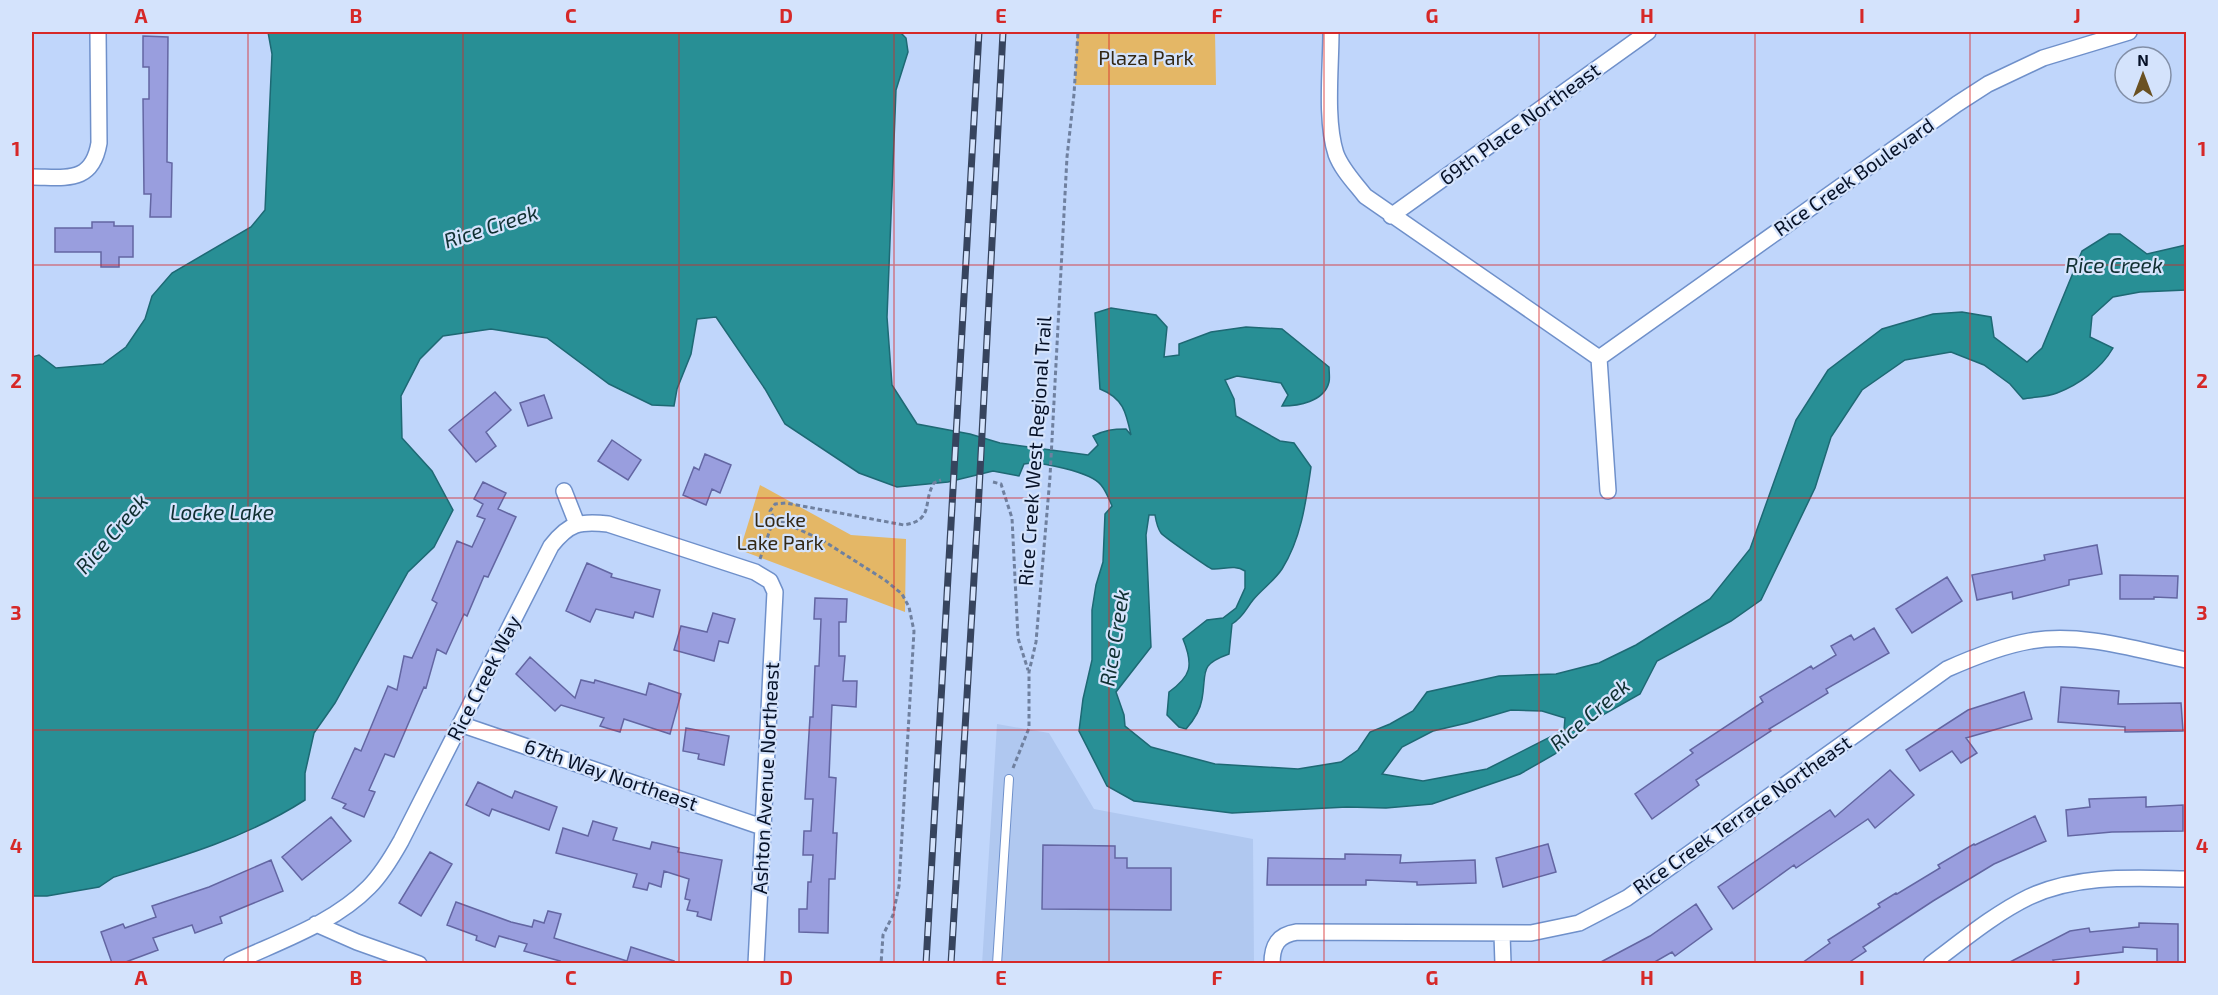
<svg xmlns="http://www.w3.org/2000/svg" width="2218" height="995" font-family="'Exo 2',sans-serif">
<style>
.built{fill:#b0c8f0}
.green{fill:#e4b766}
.water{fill:#288f95;stroke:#1e6974;stroke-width:1.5;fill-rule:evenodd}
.building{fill:#999ede;stroke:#6366a2;stroke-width:1.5}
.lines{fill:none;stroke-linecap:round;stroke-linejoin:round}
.service-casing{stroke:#6f90ca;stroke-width:10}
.minor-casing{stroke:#6f90ca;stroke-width:18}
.path{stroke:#6f809f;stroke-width:3;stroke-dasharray:4.5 3;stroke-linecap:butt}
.service{stroke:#fff;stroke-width:8}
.minor{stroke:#fff;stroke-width:15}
.rail-casing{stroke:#36445e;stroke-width:7}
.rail{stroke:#d4e3fc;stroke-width:4.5;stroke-dasharray:14;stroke-linecap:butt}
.grid{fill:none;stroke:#d62828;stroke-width:1.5;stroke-opacity:0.55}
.labels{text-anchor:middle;stroke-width:4.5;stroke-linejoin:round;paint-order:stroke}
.park-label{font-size:20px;fill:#332815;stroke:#d4e3fc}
.street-label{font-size:20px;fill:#061127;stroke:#d4e3fc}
.water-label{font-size:21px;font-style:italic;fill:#102f31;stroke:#d4e3fc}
.neatline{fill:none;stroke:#d62828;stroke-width:2}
.grid-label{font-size:20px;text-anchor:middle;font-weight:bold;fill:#d62828}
</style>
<rect width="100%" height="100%" fill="#c0d6fb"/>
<path class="built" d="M997,724L1049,733L1094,809L1253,839L1254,963L982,964Z"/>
<path class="green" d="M1077,32H1215L1216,85H1075Z
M760,485L851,535L906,539L905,612L740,550Z"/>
<path class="water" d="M268,32H900L906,38L908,52L896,90L887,317L892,385L917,424L970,434L1000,443L1088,455L1098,445L1093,436C1105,430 1113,429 1126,429L1131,435C1126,412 1123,398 1100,389L1095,313L1111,308L1156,315L1167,327L1164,357L1179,355V344L1211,332L1246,327L1282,329L1329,367C1329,372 1330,378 1329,382C1324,402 1298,406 1282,406L1288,395L1281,383L1237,376L1225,380L1234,399L1236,416L1280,441L1294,443L1311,467C1306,502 1301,539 1282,569C1274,581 1262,589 1253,600C1245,610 1244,616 1232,624L1229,654C1198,665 1207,672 1202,699C1200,711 1194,720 1186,729L1179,727L1167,715L1169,692C1191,676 1194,666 1183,639L1207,620L1223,618L1236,608L1245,588V571C1234,564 1223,570 1212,569C1209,568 1164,537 1161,533C1158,529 1156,521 1155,515H1149L1146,535L1151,647L1116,692L1124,715L1125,726L1151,747L1215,764L1298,769L1341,762L1358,750L1370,732L1390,724L1413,711L1427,692L1499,676L1556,674L1599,663L1636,645L1710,599L1750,549L1796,420L1828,370L1882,329L1933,314L1962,312L1991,317L1994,337L2027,362L2042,348L2082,251L2109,234H2120L2147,254L2186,245V290L2140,292L2113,297L2092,316L2090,337L2113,348C2101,369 2078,385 2057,393C2047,397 2033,397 2023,399L2010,384L1984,365L1951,352L1905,360L1862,390L1831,437L1815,488L1761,600L1731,621L1657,661L1640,694L1592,721L1555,754L1520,774L1432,804L1386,808L1347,807L1232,813L1134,801L1107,786L1079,731L1083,699L1092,660V610L1096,585L1103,562L1105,514L1112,506C1109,499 1106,491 1101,485C1091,472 1040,461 1024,464L1019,476L993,471L948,482L897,487L859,473L785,424L765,389L716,317L697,319L691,354L677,389L674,406L652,405L609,384L547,338L491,329L443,336L420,359L401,396L402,438L432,471L453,510L434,547L408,572L335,703L314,733L305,773V800C246,838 181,857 114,877L99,887L47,896H32V357L39,355L56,368L103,364L126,347L145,319L152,296L172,273L251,227L265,210L272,54ZM1511,710L1542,711L1565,718L1564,730L1487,769L1423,781L1382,774L1402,747L1433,731L1467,723Z"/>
<path class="building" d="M143,36L168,37L167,162L172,163L171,217H150L151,194H144L143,99H149V67H143Z
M92,222H114V226H133V257H119V267H101V252H55V228H92Z
M495,392L511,410L486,432L496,446L476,462L449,430Z
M544,395L552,418L528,426L520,403Z
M612,440L641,460L628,480L598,461Z
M705,454L731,465L720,493L712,489L706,505L683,495L694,467L699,470Z
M483,482L506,493L498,509L516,517L488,577L484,576L467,616L464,614L446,654L437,649L426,688L424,687L394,757L385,754L369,790L375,792L364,817L343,808L346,804L332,798L355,748L361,751L388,686L397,690L404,656L412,658L437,603L432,600L457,541L472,547L485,519L477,516L483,504L474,499Z
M2097,545L2102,574L2069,580V585L2013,599L2012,592L1977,600L1972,575L2045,560L2044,555Z
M587,563L612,574L611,577L660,590L653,617L635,612L633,618L596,609L590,622L566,611Z
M2120,575L2178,576L2177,598L2154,597V599H2120Z
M1947,577L1962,601L1912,633L1896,609Z
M815,598L847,599L846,622H839V656H845L843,681H857L856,707L832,705L829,777L836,778L833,833H837L835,879H829L828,933L799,932V909H807L808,882H811L813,855H803L804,831H811L813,799H805L810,717H813L815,666H819L821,619H814Z
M713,613L735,619L728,643L719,641L714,661L674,650L681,626L707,632Z
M1874,628L1889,653L1826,689L1828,693L1769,729L1771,731L1696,780L1699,785L1652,819L1635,794L1693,753L1690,750L1763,702L1760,697L1811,666L1813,669L1836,655L1831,646L1851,635L1854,640Z
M530,657L575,698L581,680L594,683L595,680L646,695L649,683L681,694L670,734L624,719L620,732L600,726L604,718L561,705L555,711L516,674Z
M2061,687L2119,691L2118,704L2181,703L2183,731L2125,732V727L2058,722Z
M2024,692L2032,719L1966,738L1977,753L1961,763L1952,751L1920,771L1906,750L1968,710Z
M686,728L729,736L724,765L698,759L699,754L683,751Z
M1890,770L1914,795L1875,828L1868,819L1796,868L1794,865L1733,909L1718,887L1830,810L1835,817Z
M478,782L512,798L515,791L557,807L549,830L492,809L489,816L466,805Z
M2146,797V807L2183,805V831L2112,832L2068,836L2066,810L2090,807L2089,799Z
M2035,816L2046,841L1994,864L1933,901L1863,947L1866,951L1848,963H1802L1830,943L1828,940L1880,907L1878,904L1896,893L1897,894L1940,868L1938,865L1974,844L1975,845Z
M331,817L351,841L302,880L282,857Z
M593,821L617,828L613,840L650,849L652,842L679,848L678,852L722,860L711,920L697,916L698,912L687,910L690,900L685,899L689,879L664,871L661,887L649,883L647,890L633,887L637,874L556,853L563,828L588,836Z
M1548,844L1556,872L1503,887L1496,858Z
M1043,845L1115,846V858H1127V868H1171V910L1042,909Z
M430,852L452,864L421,916L399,903Z
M1345,854L1401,855L1400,863L1475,860L1476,883L1417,885V882L1366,880V885H1267L1268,858L1345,859Z
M271,860L283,891L220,917L222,923L195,933L192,925L153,938L158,950L123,963H112L101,932L123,924L125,928L156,917L152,906L209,887Z
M456,902L511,922L532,927L534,920L544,923L548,911L561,914L554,938L627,961L631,947L674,961L673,963H559L560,961L524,951L527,944L499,936L495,947L476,940L477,936L447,925Z
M1696,904L1712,929L1675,956L1672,952L1653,963H1599L1650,936Z
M2139,923L2178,924V963H2157V949L2123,947V952L2053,960L2055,963H2008L2070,931L2089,928L2090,932L2139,927Z"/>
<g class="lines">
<defs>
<path id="service" d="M997,964L1009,779"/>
<path id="minor" d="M1331,32C1331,67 1325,121 1336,154C1342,170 1355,183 1365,196L1599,358L1957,104L1988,84L2043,58L2129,32
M32,177C66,177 92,184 99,143L98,32
M1391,216L1648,32
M1599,358L1608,491
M564,491L577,524
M460,724L762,827
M316,924L357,942L419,964
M1502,934L1503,964
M231,964C277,942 333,924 369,887C382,874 392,857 401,841L551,546C569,523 579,521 608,524L755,572L770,581L775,592L756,964
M1272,964C1272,945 1278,935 1297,932L1531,933L1579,923L1627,898L1947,669C1974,657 2001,646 2030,641C2082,632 2137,650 2186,660
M1931,964C1962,941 1994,914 2029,897C2078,874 2134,878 2186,879"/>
</defs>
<use href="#service" class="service-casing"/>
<use href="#minor" class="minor-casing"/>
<path class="path" d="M993,482L1001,484L1012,518L1018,638L1028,670
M774,518L822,540L885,580L902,594L909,607L914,631L899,886L893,915L883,935L881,964
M774,518L770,511L775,504L786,503L904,525C935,520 922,502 934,483L941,480
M760,559L774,518
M1013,768L1029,728V672L1036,642L1050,477L1067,157L1074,94L1078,32"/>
<use href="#service" class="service"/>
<use href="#minor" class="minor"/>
<defs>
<path id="rail" d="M926,964L979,32
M951,964L978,511L1003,32"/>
</defs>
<use href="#rail" class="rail-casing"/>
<use href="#rail" class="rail"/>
</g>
<path class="grid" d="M248,32V964M463,32V964M679,32V964M894,32V964M1109,32V964M1324,32V964M1539,32V964M1755,32V964M1970,32V964M32,265H2186M32,498H2186M32,730H2186"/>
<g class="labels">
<g class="park-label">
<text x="1146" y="65">Plaza Park</text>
<text x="780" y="527">Locke<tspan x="780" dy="23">Lake Park</tspan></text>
</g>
<g class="street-label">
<text transform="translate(1520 124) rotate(-36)" y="7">69th Place Northeast</text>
<text transform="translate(1854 177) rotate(-35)" y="7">Rice Creek Boulevard</text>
<text transform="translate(1035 451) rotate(-86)" y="7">Rice Creek West Regional Trail</text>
<text transform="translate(484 678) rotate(-63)" y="7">Rice Creek Way</text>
<text transform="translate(611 775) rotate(19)" y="7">67th Way Northeast</text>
<text transform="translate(766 778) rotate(-87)" y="7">Ashton Avenue Northeast</text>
<text transform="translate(1742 815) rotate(-35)" y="7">Rice Creek Terrace Northeast</text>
</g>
<g class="water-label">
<text transform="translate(491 227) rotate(-18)" y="7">Rice Creek</text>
<text x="2114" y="273">Rice Creek</text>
<text x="222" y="520">Locke Lake</text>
<text transform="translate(112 534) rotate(-49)" y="7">Rice Creek</text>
<text transform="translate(1115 638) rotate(-81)" y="7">Rice Creek</text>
<text transform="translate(1590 715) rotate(-41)" y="7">Rice Creek</text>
</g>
</g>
<rect width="2218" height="995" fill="none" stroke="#d4e3fc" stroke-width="66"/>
<g transform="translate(2143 75)"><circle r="28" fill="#d4e3fc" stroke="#828fa7" stroke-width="1.5"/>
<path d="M0-4.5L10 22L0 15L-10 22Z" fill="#6a5122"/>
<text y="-9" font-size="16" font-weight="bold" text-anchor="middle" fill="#061127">N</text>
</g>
<rect x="33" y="33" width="2152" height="929" class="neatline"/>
<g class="grid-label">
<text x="141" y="23">A</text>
<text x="356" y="23">B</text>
<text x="571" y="23">C</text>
<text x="786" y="23">D</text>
<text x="1001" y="23">E</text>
<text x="1217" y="23">F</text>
<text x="1432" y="23">G</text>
<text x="1647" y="23">H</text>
<text x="1862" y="23">I</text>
<text x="2077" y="23">J</text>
<text x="16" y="156">1</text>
<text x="2202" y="156">1</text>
<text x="16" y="388">2</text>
<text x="2202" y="388">2</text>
<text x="16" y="620">3</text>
<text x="2202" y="620">3</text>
<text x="16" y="853">4</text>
<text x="2202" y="853">4</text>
<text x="141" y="985">A</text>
<text x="356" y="985">B</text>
<text x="571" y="985">C</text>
<text x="786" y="985">D</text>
<text x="1001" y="985">E</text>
<text x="1217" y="985">F</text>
<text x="1432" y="985">G</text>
<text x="1647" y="985">H</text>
<text x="1862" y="985">I</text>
<text x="2077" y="985">J</text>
</g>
</svg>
